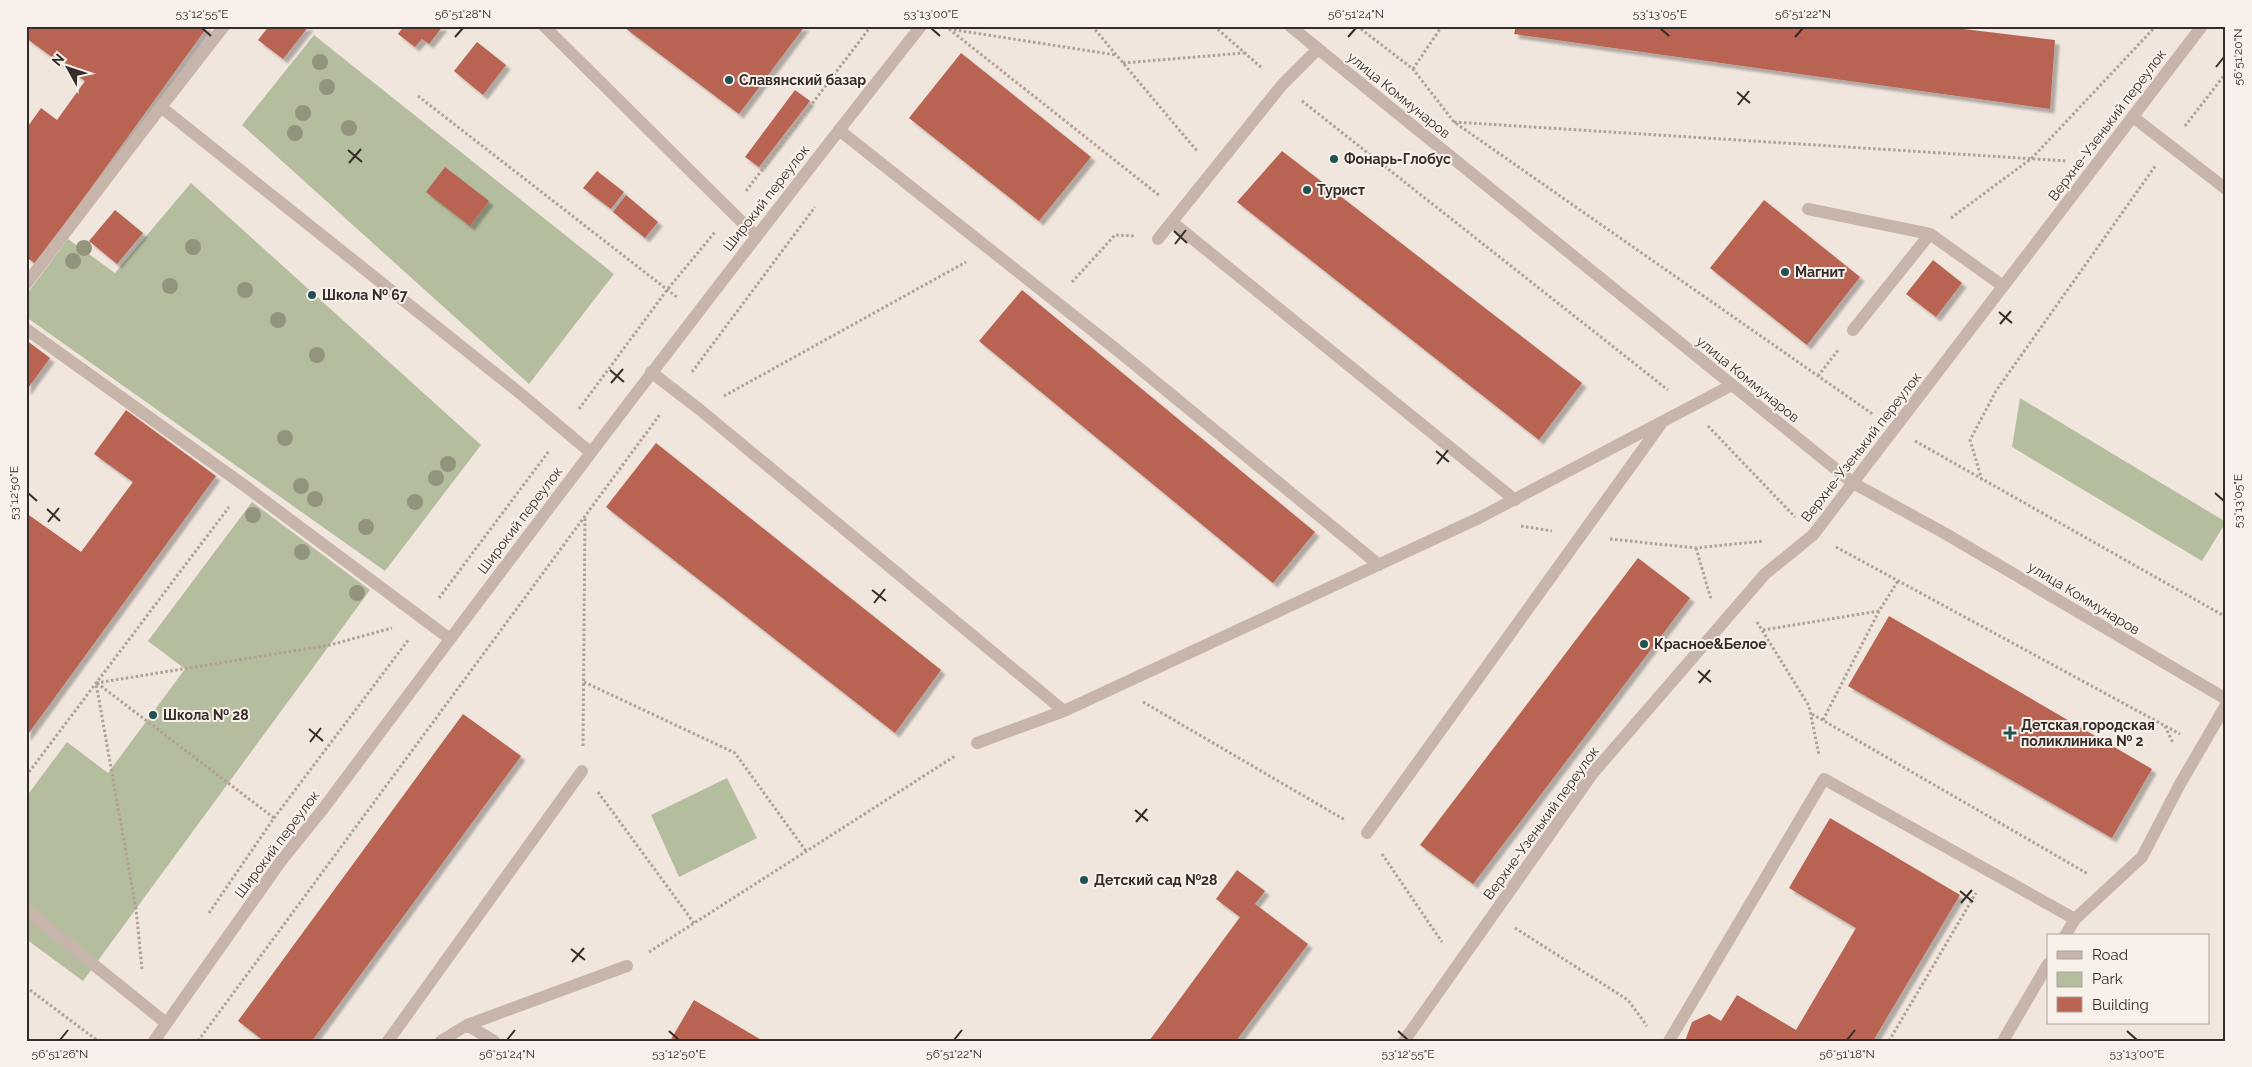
<svg xmlns="http://www.w3.org/2000/svg" width="2252" height="1067" font-family="Raleway,sans-serif">
<style>
.green{fill:#b5bd9f}
.building{fill:#b96452;filter:url(#shadow)}
.lines{fill:none;stroke-linecap:round;stroke-linejoin:round}
.path{stroke:#b2a095;stroke-width:3;stroke-dasharray:2.5 2.5;stroke-linecap:butt}
.service{stroke:#c7b5ab;stroke-width:12}
.minor{stroke:#c7b5ab;stroke-width:12}
.tertiary{stroke:#c7b5ab;stroke-width:12}
.tree{fill:#93947e}
.ticks{fill:none;stroke:#352c29;stroke-width:2}
.poi-dot{fill:#235252;stroke:#f8f0ea;stroke-width:2}
.labels{text-anchor:middle;stroke-width:4;stroke-linejoin:round;paint-order:stroke}
.poi-label{font-size:14px;font-weight:bold;fill:#352c29;stroke:#f8f0ea;text-anchor:start}
.street-label{font-size:14px;fill:#352c29;stroke:#f8f0ea}
.neatline{fill:none;stroke:#352c29;stroke-width:2}
.ticks-label{font-size:12px;text-anchor:middle;fill:#352c29}
</style>
<defs>
<filter id="shadow"><feDropShadow dx="4.5" dy="4.5" stdDeviation="1" flood-color="#0004"/></filter>
</defs>
<rect width="100%" height="100%" fill="#f0e6de"/>
<path class="green" d="M314,35L614,274L529,384L242,125Z
M191,183L481,445L385,571L26,317V295L68,239L115,273Z
M2020,398L2226,522L2202,561L2012,447Z
M252,502L370,590L83,981L26,939V797L67,742L108,773L185,669L148,641Z
M727,778L757,838L679,877L651,815Z"/>
<path class="building" d="M26,26H208L36,264L26,257V129L41,108L57,120L85,81L26,38Z
M269,26H309L283,59L258,40Z
M404,26H443L429,44L422,39L415,47L398,34Z
M627,26H805L739,114L625,28Z
M1516,26H1939L2055,40L2050,109L1514,34Z
M477,42L506,65L483,95L454,71Z
M961,53L1091,157L1039,221L909,118Z
M795,90L810,101L759,167L745,157Z
M1282,151L1582,383L1539,440L1237,202Z
M445,167L489,201L470,226L426,192Z
M597,171L624,192L611,209L583,188Z
M626,195L658,222L645,238L613,212Z
M1764,200L1860,277L1807,345L1710,268Z
M115,210L143,233L117,264L89,241Z
M1933,260L1962,283L1936,317L1906,294Z
M1022,290L1315,532L1273,583L979,341Z
M26,340L50,358L26,391Z
M126,410L216,476L26,737V513L81,552L133,482L94,454Z
M656,443L941,670L895,733L606,507Z
M1638,558L1690,598L1473,884L1420,845Z
M1889,616L2152,769L2112,838L1848,686Z
M463,714L521,756L312,1041H264L238,1021Z
M1830,818L1960,895L1873,1041H1685L1692,1022L1709,1014L1721,1021L1737,995L1796,1030L1856,928L1789,888Z
M1237,870L1265,891L1255,904L1308,944L1236,1041H1149L1240,917L1216,899Z
M694,1000L763,1041H670Z"/>
<g class="lines">
<path class="path" d="M1092,26L1197,151
M1214,26L1263,69
M1357,26L1413,69L1454,122L1874,415
M949,29L1160,196
M949,29L1116,55
M1123,63L1244,53
M1413,69L1442,26
M418,96L678,298
M1302,101L1668,390
M1454,122L2067,161
M2185,126L2226,73
M746,191L871,26
M1951,218L2032,158L2156,26
M1072,282L1115,235L1135,236
M692,372L815,207
M1818,376L1839,349
M724,396L966,262
M579,409L667,290L715,232
M1708,426L1795,517
M1915,441L2226,617
M1982,480L1970,440L1996,391L2156,165
M1521,526L1552,531
M1610,539L1696,548L1763,541
M1836,547L2180,734
M1696,548L1711,599
M439,598L549,451
M1757,622L1809,706L1819,755
M1763,630L1879,611
M584,682L735,753L806,851
M97,683L274,818
M1143,702L1345,820
M1812,714L2088,874
M1823,720L1879,611L1898,581
M2165,726L2173,743
M583,746L585,517
M26,776L229,507
M598,792L694,923
M1382,854L1442,942
M209,913L274,818L409,639
M1515,928L1628,1000L1647,1026
M649,952L955,756
M142,969L136,909L96,683L330,645L392,628
M26,987L98,1041
M198,1041L661,413
M1889,1041L1976,893"/>
<path class="service" d="M544,26L756,236
M161,107L224,26
M2133,117L2226,189
M839,130L1117,350L1379,565
M1808,209L1930,234L2003,286
M1172,222L1515,500
M1158,239L1282,85L1318,49
M26,284L161,107L521,394L590,452
M26,329L245,486L450,639
M1853,330L1930,234
M651,372L699,409L1064,711
M977,743L1064,711L1479,518L1732,385
M1367,833L1661,424
M26,910L166,1023
M2065,936L2075,919L2142,857L2180,784L2226,705
M467,1025L494,1041
M388,1041L582,771
M441,1041L467,1025L627,966
M1669,1041L1824,779L2075,919
M2003,1041L2048,964"/>
<path class="minor" d="M1404,1041L1593,773L1765,574L1813,535L2202,26"/>
<path class="tertiary" d="M1290,26L1853,483L1946,534L2226,699
M154,1041L281,861L323,809C519,546 717,284 921,26"/>
</g>
<g class="tree">
<circle cx="320" cy="62" r="8"/>
<circle cx="327" cy="87" r="8"/>
<circle cx="303" cy="113" r="8"/>
<circle cx="349" cy="128" r="8"/>
<circle cx="295" cy="133" r="8"/>
<circle cx="193" cy="247" r="8"/>
<circle cx="84" cy="248" r="8"/>
<circle cx="73" cy="261" r="8"/>
<circle cx="170" cy="286" r="8"/>
<circle cx="245" cy="290" r="8"/>
<circle cx="278" cy="320" r="8"/>
<circle cx="317" cy="355" r="8"/>
<circle cx="285" cy="438" r="8"/>
<circle cx="448" cy="464" r="8"/>
<circle cx="436" cy="478" r="8"/>
<circle cx="301" cy="486" r="8"/>
<circle cx="315" cy="499" r="8"/>
<circle cx="415" cy="502" r="8"/>
<circle cx="253" cy="515" r="8"/>
<circle cx="366" cy="527" r="8"/>
<circle cx="302" cy="552" r="8"/>
<circle cx="357" cy="593" r="8"/>
</g>
<path class="ticks" d="M202,28L211,36M931,28L940,36M1660,28L1669,36M455,37L463,28M1348,37L1356,28M1795,37L1803,28M2216,67L2224,57M1737,92L1750,103M1738,105L1749,91M348,150L362,162M349,163L361,149M1174,231L1187,243M1175,244L1186,230M1999,312L2012,323M2000,324L2011,311M610,370L624,382M611,383L623,369M1436,451L1449,462M1437,464L1448,450M28,493L37,501M2215,493L2224,501M47,509L60,521M48,522L59,508M872,590L886,601M874,603L885,589M1698,671L1711,682M1699,683L1710,670M309,729L323,741M310,742L321,728M1135,810L1148,821M1136,822L1147,809M1960,891L1973,902M1961,903L1972,890M571,949L585,960M572,962L584,948M669,1031L679,1040M1398,1031L1408,1040M2127,1031L2137,1040M60,1040L68,1030M507,1040L515,1030M954,1040L962,1030M1847,1040L1855,1030"/>
<g class="poi-dot">
<circle cx="729" cy="80" r="5"/>
<circle cx="1334" cy="159" r="5"/>
<circle cx="1307" cy="190" r="5"/>
<circle cx="1785" cy="272" r="5"/>
<circle cx="312" cy="295" r="5"/>
<circle cx="1644" cy="644" r="5"/>
<circle cx="153" cy="715" r="5"/>
<path d="M2007.5 725.5h5v5h5v5h-5v5h-5v-5h-5v-5h5z"/>
<circle cx="1084" cy="880" r="5"/>
</g>
<g class="labels">
<g class="poi-label">
<text x="739" y="85">Славянский базар</text>
<text x="1344" y="164">Фонарь-Глобус</text>
<text x="1317" y="195">Турист</text>
<text x="1795" y="277">Магнит</text>
<text x="322" y="300">Школа № 67</text>
<text x="1654" y="649">Красное&amp;Белое</text>
<text x="163" y="720">Школа № 28</text>
<text x="2021" y="730">Детская городская<tspan x="2021" dy="16">поликлиника № 2</tspan></text>
<text x="1094" y="885">Детский сад №28</text>
</g>
<g class="street-label">
<text transform="translate(1399 95) rotate(39)" y="5">улица Коммунаров</text>
<text transform="translate(2107 125) rotate(-53)" y="5">Верхне-Узенький переулок</text>
<text transform="translate(766 198) rotate(-52)" y="5">Широкий переулок</text>
<text transform="translate(1748 379) rotate(39)" y="5">улица Коммунаров</text>
<text transform="translate(1861 447) rotate(-52)" y="5">Верхне-Узенький переулок</text>
<text transform="translate(520 520) rotate(-53)" y="5">Широкий переулок</text>
<text transform="translate(2084 598) rotate(31)" y="5">улица Коммунаров</text>
<text transform="translate(1541 823) rotate(-54)" y="5">Верхне-Узенький переулок</text>
<text transform="translate(277 844) rotate(-53)" y="5">Широкий переулок</text>
</g>
</g>
<rect width="2252" height="1067" fill="none" stroke="#f8f0ea" stroke-width="55"/>
<rect x="2047" y="934" width="162" height="90" fill="#f8f0ea" stroke="#aaa29d"/>
<rect x="2057" y="951" width="25" height="8" fill="#c7b5ab" stroke="#aaa29d"/>
<text x="2092" y="960" font-size="15" fill="#352c29">Road</text>
<rect x="2057" y="972" width="25" height="15" fill="#b5bd9f" stroke="#aaa29d"/>
<text x="2092" y="984" font-size="15" fill="#352c29">Park</text>
<rect x="2057" y="997" width="25" height="15" fill="#b96452" stroke="#aaa29d"/>
<text x="2092" y="1010" font-size="15" fill="#352c29">Building</text>
<g transform="translate(68 68) rotate(310)" stroke="#f8f0ea" stroke-width="4" paint-order="stroke">
<path d="M0-4L9 19L0 12L-9 19Z" fill="#352c29"/>
<text y="-8" font-size="14" font-weight="bold" text-anchor="middle" fill="#352c29">N</text>
</g>
<rect x="28" y="28" width="2196" height="1012" class="neatline"/>
<g class="ticks-label">
<text x="202" y="18">53°12'55"E</text>
<text x="463" y="18">56°51'28"N</text>
<text x="931" y="18">53°13'00"E</text>
<text x="1356" y="18">56°51'24"N</text>
<text x="1660" y="18">53°13'05"E</text>
<text x="1803" y="18">56°51'22"N</text>
<text transform="translate(2238 57) rotate(-90)" y="4">56°51'20"N</text>
<text transform="translate(14 493) rotate(-90)" y="4">53°12'50"E</text>
<text transform="translate(2238 501) rotate(-90)" y="4">53°13'05"E</text>
<text x="60" y="1058">56°51'26"N</text>
<text x="507" y="1058">56°51'24"N</text>
<text x="679" y="1058">53°12'50"E</text>
<text x="954" y="1058">56°51'22"N</text>
<text x="1408" y="1058">53°12'55"E</text>
<text x="1847" y="1058">56°51'18"N</text>
<text x="2137" y="1058">53°13'00"E</text>
</g>
</svg>
